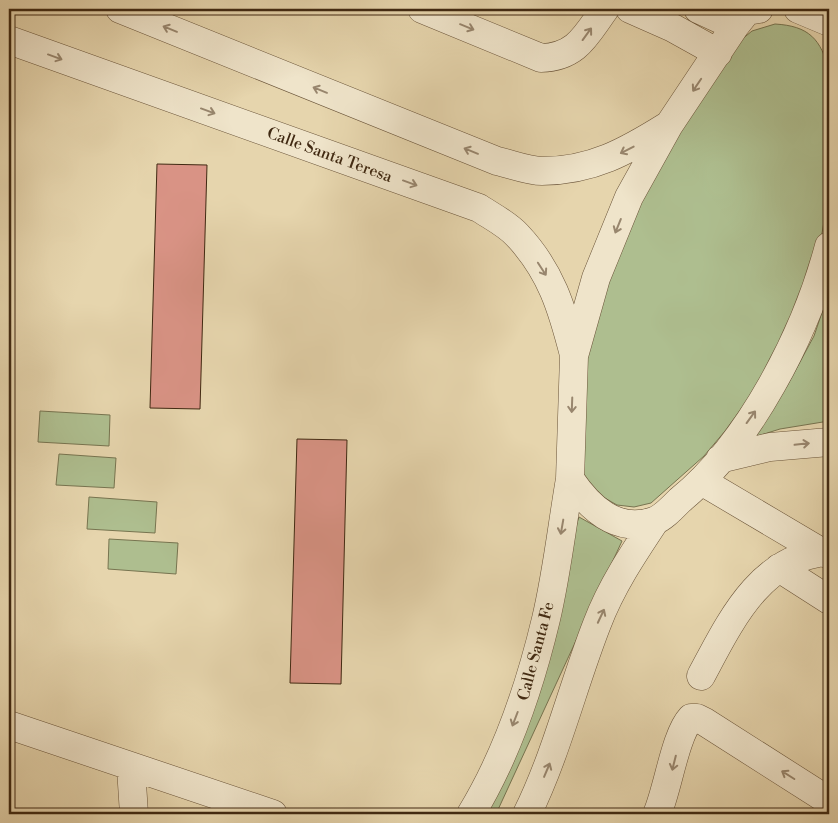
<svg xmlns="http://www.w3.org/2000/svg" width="838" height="823" font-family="'Libre Bodoni',serif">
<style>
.green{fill:#aebe8f;stroke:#777450}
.building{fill:#d99385;stroke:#402912}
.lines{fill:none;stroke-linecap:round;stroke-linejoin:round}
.minor-casing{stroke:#6a5439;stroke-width:29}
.minor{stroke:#efe4ca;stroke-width:28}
.oneway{stroke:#98866e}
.labels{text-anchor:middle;stroke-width:5;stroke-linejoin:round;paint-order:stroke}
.street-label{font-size:16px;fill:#402912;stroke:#efe4ca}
</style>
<rect width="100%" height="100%" fill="#e6d5ad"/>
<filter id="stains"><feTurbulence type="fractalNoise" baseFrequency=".004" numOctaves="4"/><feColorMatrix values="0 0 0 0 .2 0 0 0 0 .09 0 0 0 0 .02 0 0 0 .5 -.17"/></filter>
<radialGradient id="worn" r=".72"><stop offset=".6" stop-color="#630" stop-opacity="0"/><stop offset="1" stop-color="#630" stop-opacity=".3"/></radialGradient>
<path class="green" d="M775,24C809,26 821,39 829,71V193L822,233L812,272L767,373L725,431L704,456L651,503L634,507L617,505L603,497L593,488L583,473L584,362L616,243L676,139L741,40L752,31Z
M829,292V421L780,429L748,439L787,386L814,336Z
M40,411L110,415L109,446L38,442Z
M59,454L116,458L114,488L56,485Z
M89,497L157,502L155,533L87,529Z
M579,517L622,541L496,814H484Z
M109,539L178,543L176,574L108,569Z"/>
<path class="building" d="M157,164L207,165L200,409L150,408Z
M297,439L347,440L341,684L290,683Z"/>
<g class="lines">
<defs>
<path id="minor" d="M120,9L497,161C511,164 528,171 542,171C592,171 627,151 667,126
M422,9L541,58C577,57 586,35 605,9
M630,9L673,28L718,53
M698,9L735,26
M759,9L747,11L735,26L669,125L629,197L596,278L574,356L570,479C589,507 616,534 654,521C663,518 673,507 680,500C750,443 806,333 829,246
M798,9L829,22
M9,40L479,208C491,216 507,224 517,235C551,271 562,308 574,355
M720,459L770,447L829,442
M703,482L823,553
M779,568L829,600
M701,676C729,624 760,555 829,552
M9,725L273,814
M131,768L134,814
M471,814C507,755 530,686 546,619C557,573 562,525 570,479
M527,814C557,753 572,688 597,624C611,587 633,554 655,521
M657,814C668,789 675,735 691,718H697L705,722L829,801"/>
</defs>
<use href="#minor" class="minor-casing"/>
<use href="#minor" class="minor"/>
</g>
<defs><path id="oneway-shaft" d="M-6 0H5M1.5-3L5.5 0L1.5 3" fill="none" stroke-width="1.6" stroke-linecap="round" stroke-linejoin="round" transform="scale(1.25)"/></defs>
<g class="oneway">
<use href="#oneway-shaft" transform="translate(467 27) rotate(22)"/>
<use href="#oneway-shaft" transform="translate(170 29) rotate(-158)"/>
<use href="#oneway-shaft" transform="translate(587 34) rotate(-54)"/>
<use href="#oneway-shaft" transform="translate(55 57) rotate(20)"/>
<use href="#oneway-shaft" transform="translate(697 85) rotate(124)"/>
<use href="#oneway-shaft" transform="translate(320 90) rotate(-158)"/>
<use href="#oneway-shaft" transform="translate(208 111) rotate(20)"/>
<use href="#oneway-shaft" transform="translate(627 150) rotate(153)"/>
<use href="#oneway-shaft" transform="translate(471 151) rotate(-158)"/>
<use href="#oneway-shaft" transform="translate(410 183) rotate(20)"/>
<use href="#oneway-shaft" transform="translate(618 226) rotate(112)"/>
<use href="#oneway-shaft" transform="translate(542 269) rotate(57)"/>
<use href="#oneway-shaft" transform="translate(572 405) rotate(92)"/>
<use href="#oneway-shaft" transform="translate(751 417) rotate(-54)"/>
<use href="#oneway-shaft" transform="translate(802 444) rotate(-6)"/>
<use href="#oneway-shaft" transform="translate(562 527) rotate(100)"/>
<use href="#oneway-shaft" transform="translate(601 616) rotate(-65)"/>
<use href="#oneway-shaft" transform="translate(515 719) rotate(111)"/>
<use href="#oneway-shaft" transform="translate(674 763) rotate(104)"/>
<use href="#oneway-shaft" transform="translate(547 770) rotate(-67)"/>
<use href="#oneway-shaft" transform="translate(788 775) rotate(-148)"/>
</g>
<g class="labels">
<g class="street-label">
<text transform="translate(330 154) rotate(20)" y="6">Calle Santa Teresa</text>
<text transform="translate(535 651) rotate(-75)" y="6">Calle Santa Fe</text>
</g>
</g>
<rect width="838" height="823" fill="none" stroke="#e6d5ad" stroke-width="30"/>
<rect x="10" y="10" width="818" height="803" fill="none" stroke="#402912" stroke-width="2.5"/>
<rect x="15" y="15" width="808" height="793" fill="none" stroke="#402912"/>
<rect width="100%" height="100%" filter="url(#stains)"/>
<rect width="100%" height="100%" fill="url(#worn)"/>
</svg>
